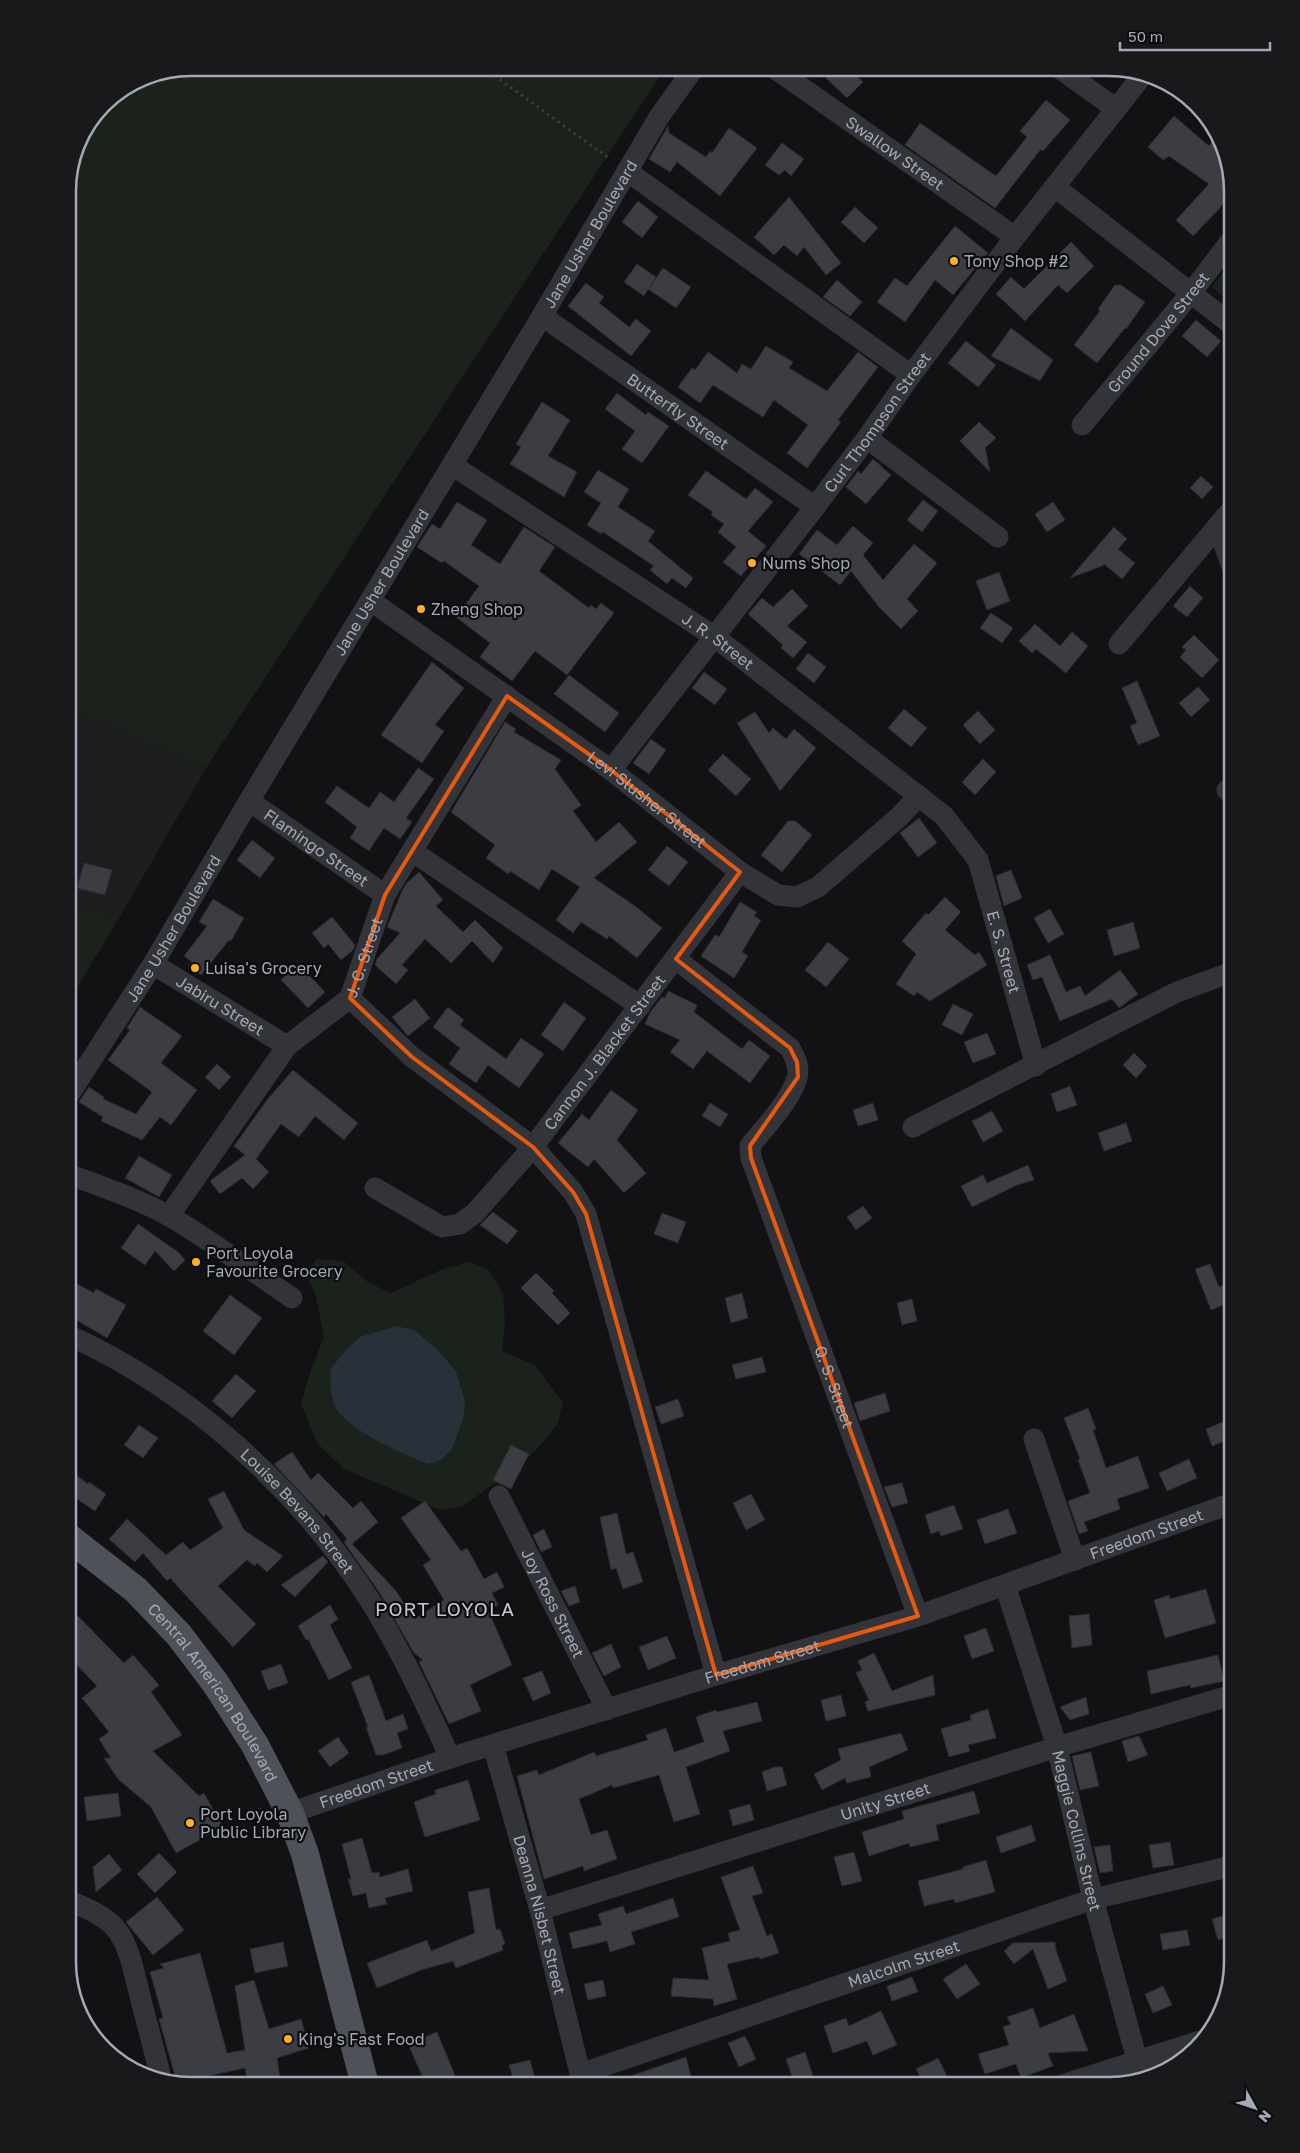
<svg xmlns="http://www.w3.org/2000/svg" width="1300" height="2153" font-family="'Golos Text',sans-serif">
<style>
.built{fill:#1e1e21}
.green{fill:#1a221b}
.water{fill:#283139}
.building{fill:#3c3d42;stroke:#2c2c30}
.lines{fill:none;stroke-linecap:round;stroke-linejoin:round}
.path{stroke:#393b40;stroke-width:3;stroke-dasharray:2.5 4;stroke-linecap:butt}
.minor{stroke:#333439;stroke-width:21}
.major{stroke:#4f5159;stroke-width:28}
.marked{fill:none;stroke:#e8590c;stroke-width:4;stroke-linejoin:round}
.poi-dot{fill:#ffb11f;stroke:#0d0d0f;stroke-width:2}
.labels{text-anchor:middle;stroke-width:4.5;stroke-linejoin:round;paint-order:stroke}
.street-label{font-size:16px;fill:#a3a9b6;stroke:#0d0d0f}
.poi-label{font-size:16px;fill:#a3a9b6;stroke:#0d0d0f;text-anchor:start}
.quarter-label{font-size:19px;letter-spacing:1px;fill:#c4c8d1;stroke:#0d0d0f}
.rim{fill:none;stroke:#a3a9b6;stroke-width:2.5}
</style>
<rect width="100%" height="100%" fill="#121214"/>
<path class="built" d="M68,708L206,768L119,918L68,902Z"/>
<path class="green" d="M191,68H665L206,768L68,708V183L77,143L104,103L144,77Z
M1232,262V304L1212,287Z
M68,902L119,918L68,1003Z
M317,1259L343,1261L369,1283L391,1293L445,1268L470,1262L488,1269L503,1293L505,1321L502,1351L535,1365L563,1403L557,1425L536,1450L515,1468L462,1507L440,1510L344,1469L317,1443L301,1404L311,1370L324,1337L316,1297L306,1272Z"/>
<path class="water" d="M396,1326L414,1330L439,1351L456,1372L465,1401L464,1416L452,1449L441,1460L427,1464C403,1453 353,1433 338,1411C330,1400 331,1384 330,1370L344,1352L360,1337Z"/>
<path class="building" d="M836,68H848L863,82L847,98L826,78Z
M1046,100L1070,120L1043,151L1041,149L995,208L905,145L920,123L996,176L1027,137L1020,131Z
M1174,116L1209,146L1218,135L1220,137L1232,191L1219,209L1193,236L1176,220L1209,184L1169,156L1163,160L1148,147Z
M668,126L669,133L706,157L710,151L712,153L729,128L757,148L720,196L677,162L670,172L649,159Z
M782,143L804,159L791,176L785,170L779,175L765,165Z
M789,197L841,263L826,275L804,247L797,256L784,245L774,255L754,237Z
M638,201L658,217L642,238L622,222Z
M855,207L878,228L864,243L841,222Z
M955,226L988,253L953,295L935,280L905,322L877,302L895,278L907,286Z
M1071,242L1094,266L1067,293L1058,285L1025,321L996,294L1011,277L1024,289Z
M637,264L656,277L650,287L663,268L691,287L676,308L648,289L644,296L624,282Z
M837,280L862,302L850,316L823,297Z
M586,283L604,297L599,303L629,327L636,319L651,331L631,356L568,306Z
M1115,285H1121L1145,302L1126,329L1125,328L1097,363L1074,345L1100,311L1098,309Z
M1196,320L1221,341L1207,357L1182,336Z
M1011,328L1053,360L1040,381L991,356Z
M966,341L996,365L978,387L948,363Z
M766,346L793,362L789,368L827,391L858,352L878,367L838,420L841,422L807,468L787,453L808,425L774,400L763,417L713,385L700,403L678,387L692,368L695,370L708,352L737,373L742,364L751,369Z
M617,393L646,415L648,412L669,426L642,463L622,449L635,431L605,409Z
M542,402L570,420L548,456L577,472L564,497L510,464L521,447L516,444Z
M979,422L996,438L985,448L990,472L960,441Z
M873,459L891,475L866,504L846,487L858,471L861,474Z
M598,470L629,489L618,507L655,531L648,541L693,578L686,588L672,578L667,584L650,570L654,566L603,532L601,534L587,525L601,503L584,492Z
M706,471L746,499L755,488L773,502L748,531L766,546L741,576L723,562L736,547L718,532L724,524L711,515L713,512L688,495Z
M1201,476L1213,487L1202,499L1190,488Z
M923,500L938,511L922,532L907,520Z
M457,502L487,520L471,545L500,564L524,527L555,547L539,571L589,608L591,605L596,609L601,603L614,613L567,675L535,651L512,681L480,657L490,643L456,617L479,586L444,561L442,563L417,547L432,524L440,529Z
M1053,502L1065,520L1047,532L1035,514Z
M853,526L873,543L863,555L883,580L914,544L937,563L907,599L918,611L901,629L879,607L851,571L840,585L799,554L817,530L837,545Z
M1114,527L1127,539L1118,549L1135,563L1122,579L1104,564L1102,566L1070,578Z
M999,572L1010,601L987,610L976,581Z
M1190,586L1203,598L1187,617L1173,606Z
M792,589L808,606L787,626L807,642L793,658L781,648L783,645L748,614L762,598L773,607Z
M991,613L1013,628L1002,643L980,628Z
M1035,624L1060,646L1072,632L1088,646L1066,673L1036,649L1032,653L1019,641Z
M1194,635L1219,660L1202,678L1180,657L1186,650L1182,647Z
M808,653L826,667L814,683L796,669Z
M432,662L464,688L435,725L444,731L422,763L381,735Z
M704,672L727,689L715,705L692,688Z
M569,675L619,713L605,732L554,694Z
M1137,681L1160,736L1138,745L1130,726L1137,723L1122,688Z
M1198,687L1210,700L1191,717L1179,703Z
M904,709L927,728L911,747L888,728Z
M978,711L995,730L980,744L963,725Z
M755,712L769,733L773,728L786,739L794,729L816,748L780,791L737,723Z
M505,722L516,729L514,732L561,760L555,769L581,805L573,811L596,842L619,822L637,842L594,878L635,906L662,928L637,958L609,936L607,939L581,922L573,933L556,920L580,887L552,869L539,890L510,871L508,874L486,858L495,845L451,812Z
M651,739L666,750L649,774L633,763Z
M723,754L751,779L736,796L708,770Z
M983,759L996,772L975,795L962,782Z
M418,768L434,779L406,818L412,822L400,839L384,828L369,851L350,838L357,827L325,802L337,786L369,808L380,792L394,802Z
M919,818L937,843L918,857L900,833Z
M788,821H795L812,835L782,872L761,855Z
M252,840L275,858L260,878L237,860Z
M667,846L688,862L669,886L648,870Z
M84,863L112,870L105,895L77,888Z
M1011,870L1022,898L1004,906L996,876Z
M419,872L443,900L436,906L463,932L475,920L503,948L493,963L472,941L451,963L425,939L402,965L408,970L396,984L375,965L377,959L400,933L387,927L402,891L407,883Z
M945,897L961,912L945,930L975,955L979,952L987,965L930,1001L917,992L914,996L896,984L916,954L902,941L926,913L928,915Z
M213,899L244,918L231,941L229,940L201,975L189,966L192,962L184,956L207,926L199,922Z
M740,902L757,912L754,916L761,920L742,952L748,956L734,978L701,956L715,935L719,937Z
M1050,909L1064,934L1048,943L1034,918Z
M332,917L355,945L353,950L341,960L328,944L324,948L312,933Z
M1133,922L1140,948L1114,956L1107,930Z
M828,942L849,959L826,987L805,970Z
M1050,955L1066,992L1080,986L1085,996L1120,970L1138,994L1119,1008L1112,999L1060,1021L1042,977L1033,980L1027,965Z
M295,967L303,975L306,972L325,992L308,1008L281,980Z
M668,991L697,1005L694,1012L742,1049L749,1040L770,1056L750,1083L707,1051L693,1069L670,1052L680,1040L645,1024L651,1011L662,997L665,998Z
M415,999L430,1018L408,1036L392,1017Z
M564,1002L586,1018L563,1051L541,1035Z
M953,1004L973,1014L962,1035L942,1025Z
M140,1007L182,1036L161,1063L197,1090L171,1125L160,1117L142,1140L101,1121L103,1117L79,1102L89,1087L104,1097L103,1099L136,1114L152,1092L108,1060L130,1030L127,1028Z
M448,1007L464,1020L460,1025L506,1059L521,1038L544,1054L519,1088L488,1065L476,1083L449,1064L460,1048L433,1027Z
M987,1033L996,1054L973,1063L964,1042Z
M1134,1053L1147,1066L1136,1078L1123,1065Z
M217,1064L231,1077L219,1090L205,1077Z
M293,1070L358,1123L344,1140L315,1116L299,1137L281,1124L256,1159L269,1172L253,1189L242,1178L220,1194L210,1181L245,1155L234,1146L267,1100Z
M1070,1086L1077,1105L1057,1112L1051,1094Z
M611,1090L638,1110L617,1140L646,1173L624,1193L594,1159L588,1167L558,1143L582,1114L589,1120Z
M710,1103L728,1114L720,1127L702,1116Z
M873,1103L878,1120L858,1126L853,1110Z
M992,1111L1003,1131L983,1142L972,1121Z
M1126,1123L1132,1141L1104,1151L1098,1133Z
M139,1156L172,1175L159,1197L125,1178Z
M1028,1165L1034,1180L1017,1185L972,1207L961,1186L983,1175L987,1183Z
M863,1206L872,1218L856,1230L847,1217Z
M493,1212L518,1231L507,1244L480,1225Z
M662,1213L686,1222L678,1243L654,1234Z
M138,1224L178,1252L185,1260L174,1271L155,1251L145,1265L121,1248Z
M1210,1264L1219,1287L1227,1284L1232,1298V1301L1211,1310L1195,1269Z
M536,1273L554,1291L552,1293L570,1313L558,1325L521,1288Z
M68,1279L94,1293L96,1289L126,1305L107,1338L68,1315Z
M742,1293L748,1318L731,1323L725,1298Z
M230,1295L262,1318L234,1355L203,1331Z
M912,1299L917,1321L902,1325L897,1303Z
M762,1357L766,1372L736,1379L732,1365Z
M236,1374L256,1391L232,1418L212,1401Z
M885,1393L890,1411L860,1421L854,1403Z
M678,1399L684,1416L661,1424L655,1407Z
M1088,1408L1096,1429L1093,1430L1106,1468L1138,1456L1149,1488L1117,1499L1120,1509L1084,1522L1088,1531L1079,1534L1068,1501L1090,1493L1078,1460L1080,1459L1064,1418Z
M1232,1418V1438L1212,1446L1206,1429Z
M139,1425L158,1438L143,1458L124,1445Z
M511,1445L529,1454L511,1489L493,1480Z
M292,1452L311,1480L318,1473L353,1508L361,1501L378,1522L352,1544L396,1591L414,1619L444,1600L423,1565L431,1560L401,1518L425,1501L461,1551L467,1548L484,1579L497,1572L504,1587L492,1593L498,1605L488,1610L512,1665L470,1685L481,1711L449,1724L419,1662L423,1660L414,1653L379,1592L344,1542L347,1539L326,1514L324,1517L274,1464Z
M1189,1459L1197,1478L1167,1491L1159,1473Z
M68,1469L88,1484L89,1482L106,1494L95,1511L68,1493Z
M902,1483L908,1503L892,1507L884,1487Z
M224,1491L244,1530L283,1556L267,1572L257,1563L255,1566L247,1560L218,1586L256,1624L233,1647L170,1578L167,1581L143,1553L135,1562L109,1539L127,1519L166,1555L183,1542L190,1550L223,1528L208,1499Z
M751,1494L765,1520L746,1530L733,1503Z
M954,1505L963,1529L941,1536L939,1531L931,1534L925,1515Z
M1008,1509L1017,1533L985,1544L977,1520Z
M617,1513L626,1554L633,1552L643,1582L623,1589L616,1568L611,1570L600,1517Z
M544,1529L552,1547L541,1552L533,1535Z
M323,1556L328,1562L295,1597L281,1585Z
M575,1586L580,1602L569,1606L561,1591Z
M1206,1589L1216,1623L1165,1638L1154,1600L1169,1595L1170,1599Z
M330,1605L338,1619L330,1625L352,1668L329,1680L308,1639L306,1640L298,1626Z
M68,1606L124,1663L133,1655L159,1685L151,1692L182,1735L153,1751L199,1796L204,1793L223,1827L176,1853L151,1807L118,1779L104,1758H111L99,1739L109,1732L82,1698L97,1686L68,1656Z
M1089,1614L1092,1645L1072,1648L1069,1616Z
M986,1628L994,1651L972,1659L964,1636Z
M667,1636L676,1658L648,1670L639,1647Z
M611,1644L621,1667L604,1676L592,1653Z
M874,1653L892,1691L933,1675L935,1695L868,1711L865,1702L869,1700L856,1673L862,1670L858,1661Z
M1218,1655L1224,1681L1191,1688L1190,1685L1151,1694L1147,1671Z
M281,1664L288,1683L268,1690L261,1671Z
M542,1671L551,1693L533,1701L523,1678Z
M369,1675L386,1721L403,1714L408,1729L397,1733L402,1748L383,1755H376L366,1727H368L351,1682Z
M841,1695L846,1716L826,1721L821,1700Z
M1086,1697L1089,1714L1070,1720L1060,1707Z
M757,1702L762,1721L723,1731L730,1751L686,1767L700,1814L674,1822L659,1775L613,1788L612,1785L579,1799L591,1835L607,1830L617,1859L584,1871L583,1866L544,1879L517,1776L537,1770L539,1775L594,1752L596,1756L648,1740L646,1735L666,1728L674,1752L704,1742L696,1717L716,1710L717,1712Z
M988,1709L996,1738L968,1745L970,1751L949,1757L941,1729L971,1720L970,1715Z
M901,1733L908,1750L869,1767L871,1777L847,1783L845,1778L822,1790L814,1774L841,1760L838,1749Z
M1139,1736L1148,1755L1128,1762L1122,1741Z
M338,1737L349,1753L330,1767L318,1751Z
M1091,1752L1099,1786L1080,1790L1072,1756Z
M775,1767H782L787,1785L767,1791L762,1772Z
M468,1780L480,1820L425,1837L414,1802L436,1794L435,1790Z
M974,1791L980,1813L936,1825L939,1840L910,1847L909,1843L869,1856L862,1832L904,1819L902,1811Z
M118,1793L121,1816L87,1821L84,1797Z
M750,1804L754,1820L733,1826L729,1810Z
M1031,1825L1036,1841L1001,1853L996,1837Z
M362,1838L372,1873L379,1872L380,1877L408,1869L413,1891L385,1898L387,1904L369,1908L366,1893L353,1896L348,1879H351L342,1844Z
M1170,1842L1174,1865L1153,1868L1149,1845Z
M1110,1845L1113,1871L1100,1873L1094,1847Z
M854,1852L862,1881L842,1886L834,1857Z
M159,1853L177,1872L155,1893L137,1874Z
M109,1854L122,1870L96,1892L93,1867Z
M986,1860L995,1892L955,1903L954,1899L924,1906L918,1881L963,1869V1867Z
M753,1866L763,1893L752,1896L767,1936L772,1934L779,1953L760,1959L759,1957L727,1964L737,1999L714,2006L713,1999L671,1996L673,1978L709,1980L702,1948L730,1941L728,1933L740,1930L721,1877Z
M489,1888L496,1930L500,1929L505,1944L502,1945L503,1950L456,1968L453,1961L421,1970L377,1988L367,1963L427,1940L431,1951L475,1933L468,1892Z
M157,1897L184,1930L153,1955L126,1922Z
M673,1898L679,1917L631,1932L635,1944L610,1952L607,1941L573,1949L569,1933L602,1925L598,1914L623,1906L626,1914Z
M1232,1913V1935L1218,1940L1212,1919Z
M1187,1930L1190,1945L1163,1950L1160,1934Z
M283,1942L288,1966L255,1973L250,1949Z
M1055,1942L1056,1950L1067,1981L1048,1989L1033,1949L1014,1964L1004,1951L1013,1943Z
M200,1953L227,2053L245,2050L235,1986L254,1980L269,2029L301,2019L309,2048L277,2058L281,2085H248L245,2068L177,2083L159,2019L163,2018L150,1972L164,1968L160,1964Z
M966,1964L980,1984L957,1999L943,1979Z
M912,1977L918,1992L892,2001L887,1986Z
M603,1980L606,1996L588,2000L584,1984Z
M1163,1986L1172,2005L1153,2013L1145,1994Z
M1033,2008L1040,2028L1074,2014L1088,2051L1048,2053L1053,2066L1021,2078L1016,2064L985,2074L978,2054L1009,2045L1003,2027L1011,2024L1007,2017Z
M881,2011L897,2045L873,2055L867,2041L833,2053L824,2026L846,2018L849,2026Z
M437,2032L454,2073L457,2085H426L408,2044Z
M745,2036L756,2059L739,2067L728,2043Z
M805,2052L816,2085H795L786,2059Z
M686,2057L693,2085H610V2083Z
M938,2058L949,2080L938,2085H924L916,2069Z
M530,2060L537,2085H515L509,2065Z"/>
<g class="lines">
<path class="path" d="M484,68L610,159"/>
<g class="minor">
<path id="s1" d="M774,68L1015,237"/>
<path d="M1059,68L1115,108"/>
<path d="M627,171L911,375"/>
<path d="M1055,187L1232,325"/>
<path id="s2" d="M542,316L815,507"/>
<path id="s3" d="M1082,425L1191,293L1232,239"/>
<path d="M867,438L998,537"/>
<path id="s4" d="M452,465L715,637L944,816L978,860L1036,1066"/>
<path d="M1218,527L1232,567"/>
<path id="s5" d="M371,601L611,770L740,872L778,895L797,897L818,887L899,817L919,796"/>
<path d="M1119,644L1232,509"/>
<path id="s6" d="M611,770L815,507L867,438L911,375L1015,237L1142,76"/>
<path d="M1227,790L1232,788"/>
<path id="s7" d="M249,801L385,895"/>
<path d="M412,851L640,1006"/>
<path id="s8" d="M676,959L790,1048C795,1057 800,1067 797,1078C791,1100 765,1127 750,1146L751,1158L918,1616"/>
<path id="s9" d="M153,964L287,1046"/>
<path d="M350,998L412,1057L533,1147L573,1192L586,1214L716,1675"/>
<path id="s10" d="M68,1096L153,964L249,801L542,316L659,117L694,68"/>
<path d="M913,1127L1177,992L1232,972"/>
<path d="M68,1174C102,1187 139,1199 171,1217C213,1242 252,1271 292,1298"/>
<path id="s11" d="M375,1188L442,1227L460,1224L475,1213L533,1147L740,872"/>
<path id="s12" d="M169,1216L287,1046L350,998L385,895L507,696"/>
<path id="s13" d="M68,1335C188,1389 298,1488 369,1599C401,1650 426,1703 450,1758"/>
<path d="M1034,1439L1075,1560"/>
<path id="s14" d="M499,1496L607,1710"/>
<path id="s15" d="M1005,1585L1057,1747L1093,1899L1142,2078"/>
<path id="s16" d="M493,1745L540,1910L583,2085"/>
<path id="s17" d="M290,1813L450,1758L716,1675L918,1616L1232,1503"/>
<path d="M68,1901C85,1907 109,1917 119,1933C130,1950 134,1972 139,1992C146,2020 154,2049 161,2078"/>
<path id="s18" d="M540,1910L1057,1747L1232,1695"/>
<path id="s19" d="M580,2074L1093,1899L1232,1866"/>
<path d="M1062,2085L1200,2041"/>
</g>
<path class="major" id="s20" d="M68,1537L136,1590L179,1635L216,1684L255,1745L290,1813L305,1854L365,2085"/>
</g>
<path class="marked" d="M507,696L611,770L740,872L676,959L790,1048L797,1062L798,1077L750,1146L751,1158L918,1616L716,1675L586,1214L573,1192L533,1147L412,1057L350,998L385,895Z"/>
<g class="poi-dot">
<circle cx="954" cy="261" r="5"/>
<circle cx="752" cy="563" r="5"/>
<circle cx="421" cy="609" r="5"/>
<circle cx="195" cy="968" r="5"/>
<circle cx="196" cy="1262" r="5"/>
<circle cx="190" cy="1823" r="5"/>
<circle cx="288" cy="2039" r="5"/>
</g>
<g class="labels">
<g class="street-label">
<text dy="6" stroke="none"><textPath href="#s1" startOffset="148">Swallow Street</textPath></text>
<text dy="6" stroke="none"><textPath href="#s10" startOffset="1008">Jane Usher Boulevard</textPath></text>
<text dy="6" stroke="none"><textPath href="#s3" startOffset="120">Ground Dove Street</textPath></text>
<text dy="6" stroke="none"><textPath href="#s2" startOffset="166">Butterfly Street</textPath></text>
<text dy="6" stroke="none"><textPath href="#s6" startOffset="438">Curl Thompson Street</textPath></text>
<text dy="6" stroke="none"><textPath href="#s10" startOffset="602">Jane Usher Boulevard</textPath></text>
<text dy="6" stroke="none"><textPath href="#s4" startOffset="319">J. R. Street</textPath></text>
<text dy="6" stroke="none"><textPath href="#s5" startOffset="340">Levi Slusher Street</textPath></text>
<text dy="6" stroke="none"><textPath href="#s7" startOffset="82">Flamingo Street</textPath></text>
<text dy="6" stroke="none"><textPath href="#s10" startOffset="198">Jane Usher Boulevard</textPath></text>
<text dy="6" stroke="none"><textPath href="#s4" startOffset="756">E. S. Street</textPath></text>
<text dy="6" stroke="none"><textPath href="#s12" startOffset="329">J. C. Street</textPath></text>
<text dy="6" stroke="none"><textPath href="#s9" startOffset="79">Jabiru Street</textPath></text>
<text dy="6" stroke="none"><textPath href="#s11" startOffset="321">Cannon J. Blacket Street</textPath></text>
<text dy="6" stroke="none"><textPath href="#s8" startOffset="515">Q. S. Street</textPath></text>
<text dy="6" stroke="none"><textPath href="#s13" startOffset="292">Louise Bevans Street</textPath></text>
<text dy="6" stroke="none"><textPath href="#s17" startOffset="901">Freedom Street</textPath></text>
<text dy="6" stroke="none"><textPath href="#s14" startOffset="120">Joy Ross Street</textPath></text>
<text dy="6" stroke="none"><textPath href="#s17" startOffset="496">Freedom Street</textPath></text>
<text dy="6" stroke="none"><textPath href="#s20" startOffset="215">Central American Boulevard</textPath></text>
<text dy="6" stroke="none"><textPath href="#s17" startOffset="91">Freedom Street</textPath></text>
<text dy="6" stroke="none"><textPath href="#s18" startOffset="362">Unity Street</textPath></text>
<text dy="6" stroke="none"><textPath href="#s15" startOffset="256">Maggie Collins Street</textPath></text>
<text dy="6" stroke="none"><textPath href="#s16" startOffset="176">Deanna Nisbet Street</textPath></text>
<text dy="6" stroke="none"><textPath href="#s19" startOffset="342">Malcolm Street</textPath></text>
</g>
<g class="poi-label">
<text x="964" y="267">Tony Shop #2</text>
<text x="762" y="569">Nums Shop</text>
<text x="431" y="615">Zheng Shop</text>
<text x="205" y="974">Luisa's Grocery</text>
<text x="206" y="1259">Port Loyola<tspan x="206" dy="18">Favourite Grocery</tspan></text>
<text x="200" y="1820">Port Loyola<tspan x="200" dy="18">Public Library</tspan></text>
<text x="298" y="2045">King's Fast Food</text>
</g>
<g class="quarter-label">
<text x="445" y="1616">PORT LOYOLA</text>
</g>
</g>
<path d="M0 0H1300V2153H0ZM191 76H1109A115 115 0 0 1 1224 191V1962A115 115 0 0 1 1109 2077H191A115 115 0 0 1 76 1962V191A115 115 0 0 1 191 76Z" fill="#19191c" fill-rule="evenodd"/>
<path class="rim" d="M191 76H1109A115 115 0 0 1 1224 191V1962A115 115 0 0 1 1109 2077H191A115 115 0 0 1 76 1962V191A115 115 0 0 1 191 76Z"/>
<g transform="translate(1255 2108) rotate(130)" stroke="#0d0d0f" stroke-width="4" paint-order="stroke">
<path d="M0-4L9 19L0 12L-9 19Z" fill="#a3a9b6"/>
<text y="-8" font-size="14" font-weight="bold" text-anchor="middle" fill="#a3a9b6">N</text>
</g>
<path d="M1120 42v8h150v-8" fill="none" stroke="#a3a9b6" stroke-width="2.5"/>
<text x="1128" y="42" font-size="15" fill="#a3a9b6" stroke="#0d0d0f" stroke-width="4" paint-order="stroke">50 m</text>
</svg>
